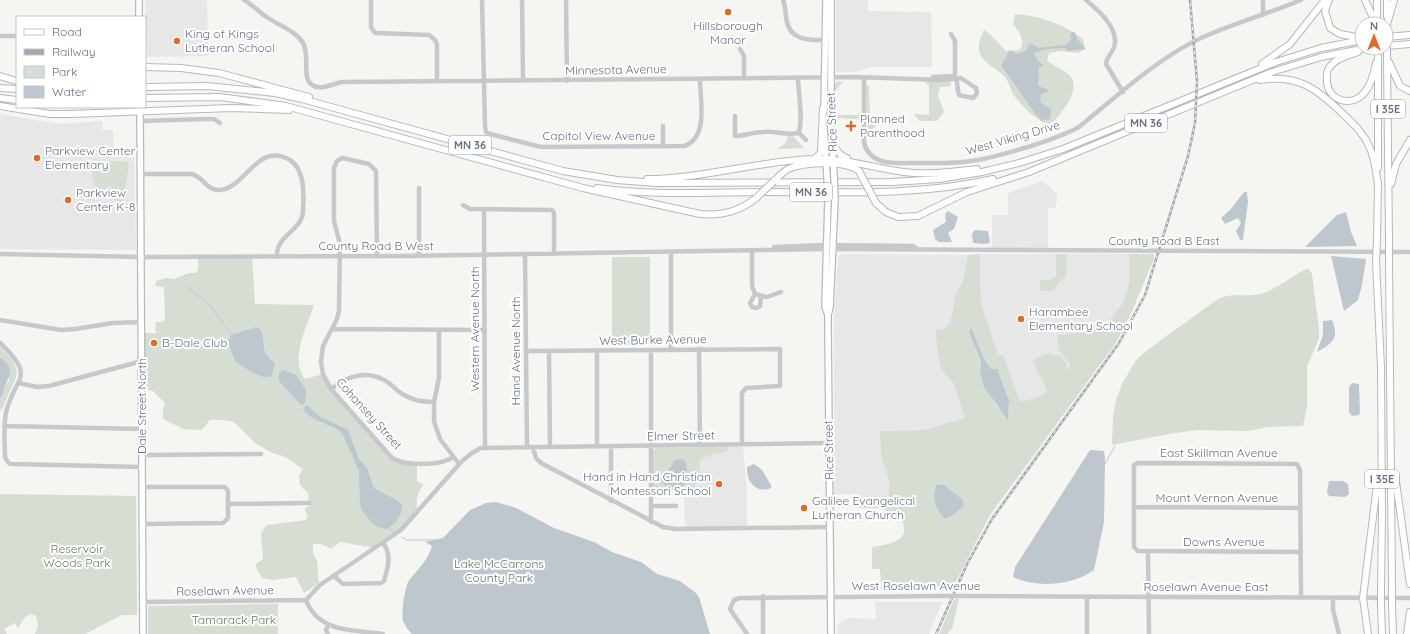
<svg xmlns="http://www.w3.org/2000/svg" width="1410" height="634" font-family="Quicksand,sans-serif">
<style>
.built{fill:#e6e7e6}
.green{fill:#d6ddd3;fill-rule:evenodd}
.water{fill:#bec7cd}
.lines{fill:none;stroke-linecap:round;stroke-linejoin:round}
.stream{stroke:#bec7cd;stroke-width:1}
.major-casing{stroke:#b6b9be;stroke-width:8}
.highway-casing{stroke:#b6b8bc;stroke-width:8}
.minor{stroke:#c6c8cc;stroke-width:4.5}
.major{stroke:#fff;stroke-width:5.5}
.highway{stroke:#fff;stroke-width:6}
.rail-casing{stroke:#a3a8af;stroke-width:2.5}
.rail{stroke:#fff;stroke-width:1;stroke-dasharray:3;stroke-linecap:butt}
.major-bridge-casing{stroke:#b6b9be;stroke-width:8;stroke-linecap:butt}
.highway-bridge-casing{stroke:#b6b8bc;stroke-width:8;stroke-linecap:butt}
.minor-bridge{stroke:#c6c8cc;stroke-width:4.5}
.major-bridge{stroke:#fff;stroke-width:5.5}
.highway-bridge{stroke:#fff;stroke-width:6}
.poi-dot{fill:#e36924;stroke:#fff;stroke-width:1.5}
.labels{text-anchor:middle;stroke-width:4;stroke-linejoin:round;paint-order:stroke}
.shield{fill:#fff;stroke:#929ca8;stroke-width:1}
.shield-label{font-size:11px;font-weight:bold;fill:#647283}
.poi-label{font-size:12px;fill:#647283;stroke:#fff;text-anchor:start}
.street-label{font-size:12px;fill:#647283;stroke:#fff}
.park-label{font-size:12px;fill:#657a63;stroke:#fff}
</style>
<rect width="100%" height="100%" fill="#f5f6f2"/>
<path class="built" d="M145,0H207L208,56L147,57Z
M836,0H868V11L931,12L932,67H872L855,72H836Z
M0,114L60,124L102,121V130H113L114,151H134L136,250L0,249Z
M1043,181L1057,194L1056,208H1048V248H992V215H1008V193Z
M849,254L968,255L962,283L956,293L950,323L945,328L935,330L940,368L954,384L965,418L924,430L880,431L881,456L889,481V499H857V494H834V318L838,257L840,255Z
M980,254H1056V276L1052,280H1040V291H1053L1062,279L1066,278L1067,254H1129V284L1122,306L1103,328L1087,332L1057,335L1059,351L1072,365L1042,395L1020,402L1003,354L998,355L981,304Z
M695,447H743L747,493V526L685,528L684,491L690,488L694,480Z
M875,601L879,602H942L929,634H837L838,624L849,618L876,619Z"/>
<path class="green" d="M1015,14C1040,16 1063,24 1083,39L1085,49L1078,53L1060,51L1049,53L1047,61C1054,66 1067,71 1071,77C1081,91 1059,117 1049,126C1038,121 1020,105 1013,94C1010,88 1008,79 1003,75C996,68 986,64 981,56C976,47 980,39 984,30C993,35 998,44 1006,51L1020,50C1025,39 1020,33 1013,24Z
M926,80H950L951,86L940,87L938,96L944,112L937,121H919L914,114L929,115V85L926,84Z
M837,81L843,82L836,90V111L838,115H858V113H860L862,119H846L845,121V118H835V84Z
M869,85L870,120L876,126L870,131L867,125L866,86Z
M788,136L794,137L804,148L777,149L785,144Z
M107,161L127,162L129,164L123,202C96,197 92,188 91,162Z
M980,254L981,304L998,355L1003,354L1020,402L1042,395L1047,390L1033,362L1034,359L1049,353L1053,356L1058,355L1066,363V370L1071,365L1059,351L1057,335L1087,332L1103,328L1122,305L1129,284V254H1154V259L1130,316L1115,344L990,515L951,591H942L940,587L881,590L880,569H872V547C883,545 908,543 904,526C903,521 898,516 896,512H888L883,508H858L857,499H889V481L881,456L880,431L924,430L965,418L954,384L940,368L935,330L945,328L950,323L956,293L962,283L968,255ZM971,328L984,359L991,369L997,370L1009,400L1008,419L994,402L980,372L981,361L969,332ZM937,484L944,485L963,500L964,506L957,510L934,499V490Z
M1056,254H1067L1066,278L1062,279L1053,291H1040V280H1051L1056,276Z
M252,256L255,304L314,305C307,327 289,359 305,379L323,374L325,379L396,460L417,463V481L424,485C416,493 417,501 417,511L405,525L375,548L340,542L331,549L321,544H313V553L317,561L319,583L304,593L296,577L273,580L262,578L255,565L263,559L261,534L266,525L306,520L308,515L305,511L306,507H309L308,493L300,485L299,475L303,469L285,457L272,453L255,443L234,422L224,420H210L202,430L183,429L163,419V409L165,403L153,391L145,389V385L142,383V333H157L155,330L156,322H162L165,319L164,287L155,286L156,281L166,278L174,279L189,273H196L198,269V257Z
M612,257H650V345H612Z
M1308,268L1312,274L1319,328V338L1307,367V407L1303,426L1268,427L1248,431L1198,430L1169,434L1112,445L1113,416L1116,400L1122,384L1136,360L1150,348L1218,299C1232,292 1248,298 1264,293C1280,287 1293,275 1308,268Z
M0,347C30,374 12,378 3,408L0,410V398L3,395L5,386L9,380L5,361L0,357Z
M725,447L729,448L727,451L707,456L699,461L700,476L694,488L685,491H653L652,451L656,448Z
M0,494L136,496L137,615H122L85,634H35L38,625L36,616L31,614L25,617L18,628L15,623L4,629L7,634H0Z
M954,599H959L952,629L947,634H939Z
M278,604V634H148V606Z"/>
<path class="water" d="M1074,31L1078,40L1086,49L1068,51L1064,48L1047,49L1034,53L1038,61L1044,66L1039,67L1038,86L1047,89L1049,92L1041,94L1040,102L1051,110L1050,119L1042,121C1026,104 1016,84 1001,66L1010,50L1017,54L1026,51L1030,43L1039,48L1066,45L1071,40L1070,34Z
M1244,192H1247L1248,202L1243,240H1240L1236,231L1241,223L1238,218L1225,224L1221,218L1230,210Z
M948,211L958,217L954,229L948,233L952,242H939L935,239L933,230L946,222L945,214Z
M1346,212L1351,232L1357,246L1305,247L1337,215Z
M975,230L988,231L990,243L983,244L973,243L972,234Z
M1331,256L1366,259L1362,285L1358,300L1344,311Z
M1332,320C1339,338 1334,343 1317,352L1323,335V321Z
M257,327C270,335 255,350 275,363L272,376C261,381 244,367 235,361L228,342L231,335Z
M971,327L984,359L991,369H997L1009,400L1008,420L984,387L980,372L981,361L969,332Z
M0,357C14,368 11,372 5,386C3,391 5,394 0,398Z
M283,370L296,375L306,390L305,403L301,405L280,382L278,379L279,374Z
M1352,383L1359,384L1360,412L1359,415L1352,416L1349,412V387Z
M306,405L321,417L348,430L359,459L367,468L374,488L398,501L402,505C402,516 396,525 386,529L378,527L372,523L362,510L360,503L359,471L343,435C337,424 313,424 303,409Z
M1090,450L1104,451L1105,458L1104,522L1094,570C1073,585 1038,589 1013,577L1015,567Z
M682,459L685,461C688,470 690,487 676,488C672,488 668,486 664,485L662,481L675,460Z
M754,464L762,470L771,485V488C756,494 746,481 747,467Z
M1329,481H1343L1348,484L1349,494L1345,497L1329,496L1327,492Z
M937,484L944,485L963,500L964,506L953,515L945,519C936,510 930,496 937,484Z
M496,502L516,508L554,528L594,542L612,552L641,562L657,574L680,581L696,593L699,597L710,634H412C408,630 405,626 403,621C401,614 405,584 410,579C419,568 428,560 432,546L425,542L443,538L470,510L486,503Z"/>
<g class="lines">
<path class="stream" d="M187,287L208,303L224,324
M226,327L233,334
M1105,464L1115,446
M388,527L393,531
M402,537L407,540H437"/>
<defs>
<path id="major" d="M139,0V17
M140,107L143,634
M824,112L826,0
M824,127L827,176
M831,130V0
M832,140L834,176
M828,199L825,307L828,315V330L831,634
M828,315L830,307L835,199"/>
<path id="highway" d="M1329,0L1325,11L1330,28L1340,34L1362,38
M1365,0L1376,24
M1377,0V22
M1387,0V16
M1387,24L1394,0
M1386,37L1410,35
M1386,46L1410,44
M1378,48V168
M1358,52C1348,56 1335,58 1329,68C1327,70 1327,74 1327,76C1324,102 1355,110 1367,89C1372,82 1374,72 1376,63
M1387,57L1389,240
M1389,62L1400,86L1410,91
M1262,64L1290,44L1325,0
M145,67L181,68L219,73L309,97
M0,76L16,81
M1260,80C1297,74 1316,88 1341,112C1352,123 1363,132 1369,146C1375,158 1376,171 1378,185
M145,87L207,86L275,93L302,99L563,171L617,180L656,183L892,182L939,179L982,172L1019,163L1063,149L1276,62L1321,48L1362,40
M0,88L17,89
M0,98L17,100
M145,98L220,97L286,106L583,188L700,214C721,216 738,212 755,199
M0,106L50,114H71L231,108L289,110
M831,127C833,140 833,153 847,158
M814,159L818,156L821,152L823,108
M647,179C701,179 758,161 813,159C845,158 873,168 904,172C928,175 952,172 977,169
M774,181C778,177 783,172 788,169C805,162 845,160 859,171
M1391,184L1396,164L1410,140
M597,188C653,196 711,192 767,192C842,192 919,196 993,179
M876,203L886,212L898,217L918,216L967,192L1029,172L1272,72L1321,57L1367,48
M1377,240L1378,182
M1376,261L1381,367L1382,517L1381,587
M1389,261L1392,587
M1395,474L1410,584
M1381,605L1382,634
M1392,605L1393,634
M1368,634L1363,598L1378,477
M1407,634L1410,612"/>
</defs>
<use href="#major" class="major-casing"/>
<use href="#highway" class="highway-casing"/>
<path class="minor" d="M244,0C253,5 260,13 268,18C280,26 296,31 303,43C310,55 302,77 311,84C320,92 333,83 343,82L857,77L941,80L961,78L976,88L977,93L973,98L959,95C957,88 958,82 955,76V41L951,34
M371,0V27L375,33L429,35L435,40L437,44V81
M482,0L485,126L486,132L490,134L541,147L684,146C709,138 700,99 700,79
M522,0L523,80
M566,0L567,81
M783,0C786,7 785,15 787,22C791,41 810,40 826,40
M1086,0C1098,10 1120,29 1114,47C1112,54 1106,58 1106,64L1123,92
M1263,0V15
M0,36H17
M740,49L744,56V78
M864,77V143C871,167 897,163 916,163C934,163 953,164 971,161C990,159 1009,152 1028,147C1046,141 1063,136 1079,127C1116,97 1158,58 1201,38C1234,23 1268,14 1301,0
M933,77L955,76
M735,116V136C745,136 753,132 763,132C775,130 786,136 798,133C804,125 798,90 798,78
M140,121L207,119H214L220,123
M663,126V146
M798,132L806,140
M140,174H192C203,177 207,191 220,190C246,188 257,141 290,160C305,169 304,195 303,211C303,230 276,235 277,256
M419,188V256
M463,205L470,209L552,210L554,213V254
M484,210L485,448
M774,247L826,245L913,246L917,249
M752,250V286L755,294L767,297L781,292
M671,252V349
M0,254L141,257L403,256L826,249L1410,252
M525,254L527,447
M377,256L376,171L369,164L342,158L337,161L334,168V221L340,244L339,311L337,319L323,346L321,362L323,374L331,389L392,458C405,466 441,466 453,457
M755,294L750,303L752,307L757,308L760,306L761,297
M0,320L61,330L75,329L113,323L142,322
M332,329L485,330
M439,330V378L434,402V421L440,439L459,464
M0,343C38,379 14,376 6,413C3,427 5,443 5,457L7,461L10,464L143,467
M699,349L700,445
M526,351L780,349V386L746,388L742,393V444
M549,351L550,447
M597,351V447
M19,383L37,387L49,386L142,361
M331,389C348,375 369,369 389,383C395,388 399,393 406,396C415,401 424,402 434,402
M4,426L142,429
M533,448L536,458L541,463L663,527L676,529L830,527
M143,455L261,454
M611,501V447
M228,504L309,503
M651,506H676
M1134,507L1300,508
M651,522V350
M143,524L223,523L228,518V491L225,487H143
M1148,552L1149,634
M1300,552L1138,551L1134,547V465L1138,463L1297,464L1300,470L1301,597
M334,576L343,584L381,583L384,581C388,568 392,554 383,543
M963,596L1410,598
M1087,597V634
M1333,598V610L1339,634
M306,600L320,585L401,530L462,461L472,453L481,448L829,443
M306,600C318,633 355,630 383,634
M143,602L306,600
M328,625L326,630L328,634
M747,634L730,609L734,600L740,598L942,596
M763,634V596"/>
<use href="#major" class="major"/>
<use href="#highway" class="highway"/>
<defs>
<path id="rail" d="M936,634L967,564L992,519L1119,343L1145,295L1188,156L1195,123L1197,81L1190,0"/>
</defs>
<use href="#rail" class="rail-casing"/>
<use href="#rail" class="rail"/>
<defs>
<path id="major-bridge" d="M827,176L828,199
M834,176L835,199"/>
<path id="highway-bridge" d="M1387,24V57
M859,171L876,203
M755,199L774,181
M1389,240V261
M1376,261L1377,240
M1381,587V605
M1392,587V605"/>
</defs>
<use href="#major-bridge" class="major-bridge-casing"/>
<use href="#highway-bridge" class="highway-bridge-casing"/>
<path class="minor-bridge" d="M942,596H963"/>
<use href="#major-bridge" class="major-bridge"/>
<use href="#highway-bridge" class="highway-bridge"/>
</g>
<g class="poi-dot">
<circle cx="728" cy="12" r="4"/>
<circle cx="177" cy="41" r="4"/>
<path d="M849 120h4v4h4v4h-4v4h-4v-4h-4v-4h4z"/>
<circle cx="37" cy="158" r="4"/>
<circle cx="68" cy="200" r="4"/>
<circle cx="1021" cy="319" r="4"/>
<circle cx="154" cy="343" r="4"/>
<circle cx="719" cy="484" r="4"/>
<circle cx="804" cy="508" r="4"/>
</g>
<g class="labels">
<g class="shield">
<rect x="1371" y="100" width="34" height="18" rx="3"/>
<rect x="1125" y="114" width="42" height="18" rx="3"/>
<rect x="449" y="136" width="42" height="18" rx="3"/>
<rect x="790" y="183" width="42" height="18" rx="3"/>
<rect x="1365" y="470" width="34" height="18" rx="3"/>
</g>
<g class="shield-label">
<text x="1388" y="113">I 35E</text>
<text x="1146" y="127">MN 36</text>
<text x="470" y="149">MN 36</text>
<text x="811" y="196">MN 36</text>
<text x="1382" y="483">I 35E</text>
</g>
<g class="poi-label">
<text x="728" y="30" text-anchor="middle">Hillsborough<tspan x="728" dy="14">Manor</tspan></text>
<text x="185" y="38">King of Kings<tspan x="185" dy="14">Lutheran School</tspan></text>
<text x="860" y="123">Planned<tspan x="860" dy="14">Parenthood</tspan></text>
<text x="45" y="155">Parkview Center<tspan x="45" dy="14">Elementary</tspan></text>
<text x="76" y="197">Parkview<tspan x="76" dy="14">Center K-8</tspan></text>
<text x="1029" y="316">Harambee<tspan x="1029" dy="14">Elementary School</tspan></text>
<text x="162" y="347">B-Dale Club</text>
<text x="711" y="481" text-anchor="end">Hand in Hand Christian<tspan x="711" dy="14">Montessori School</tspan></text>
<text x="812" y="505">Galilee Evangelical<tspan x="812" dy="14">Lutheran Church</tspan></text>
</g>
<g class="street-label">
<text transform="translate(616 70) rotate(-1)" y="4">Minnesota Avenue</text>
<text transform="translate(832 122) rotate(-92)" y="4">Rice Street</text>
<text x="599" y="140">Capitol View Avenue</text>
<text transform="translate(1013 138) rotate(-16)" y="4">West Viking Drive</text>
<text x="1164" y="245">County Road B East</text>
<text x="376" y="250">County Road B West</text>
<text transform="translate(475 329) rotate(-90)" y="4">Western Avenue North</text>
<text transform="translate(653 340) rotate(-1)" y="4">West Burke Avenue</text>
<text transform="translate(516 351) rotate(-90)" y="4">Hand Avenue North</text>
<text transform="translate(142 406) rotate(-90)" y="4">Dale Street North</text>
<text transform="translate(369 414) rotate(48)" y="4">Cohansey Street</text>
<text transform="translate(681 436) rotate(-1)" y="4">Elmer Street</text>
<text transform="translate(829 450) rotate(-91)" y="4">Rice Street</text>
<text x="1219" y="457">East Skillman Avenue</text>
<text x="1217" y="502">Mount Vernon Avenue</text>
<text x="1224" y="546">Downs Avenue</text>
<text x="916" y="590">West Roselawn Avenue</text>
<text x="1206" y="591">Roselawn Avenue East</text>
<text transform="translate(225 591) rotate(-1)" y="4">Roselawn Avenue</text>
</g>
<g class="park-label">
<text x="77" y="553">Reservoir<tspan x="77" dy="14">Woods Park</tspan></text>
<text x="499" y="568">Lake McCarrons<tspan x="499" dy="14">County Park</tspan></text>
<text x="234" y="624">Tamarack Park</text>
</g>
</g>
<rect x="16" y="16" width="130" height="92" fill="#ffffff" stroke="#c1c7cd"/>
<rect x="24" y="29" width="20" height="6" fill="#ffffff" stroke="#c1c7cd"/>
<text x="52" y="36" font-size="12" fill="#647283">Road</text>
<rect x="24" y="49" width="20" height="6" fill="#a3a8af" stroke="#c1c7cd"/>
<text x="52" y="56" font-size="12" fill="#647283">Railway</text>
<rect x="24" y="66" width="20" height="12" fill="#d6ddd3" stroke="#c1c7cd"/>
<text x="52" y="76" font-size="12" fill="#647283">Park</text>
<rect x="24" y="86" width="20" height="12" fill="#bec7cd" stroke="#c1c7cd"/>
<text x="52" y="96" font-size="12" fill="#647283">Water</text>
<g transform="translate(1374 36)"><circle r="19" fill="#ffffff" stroke="#c1c7cd"/>
<path d="M0-3L7 15L0 10L-7 15Z" fill="#e36924"/>
<text y="-6" font-size="11" font-weight="bold" text-anchor="middle" fill="#647283">N</text>
</g>
</svg>
